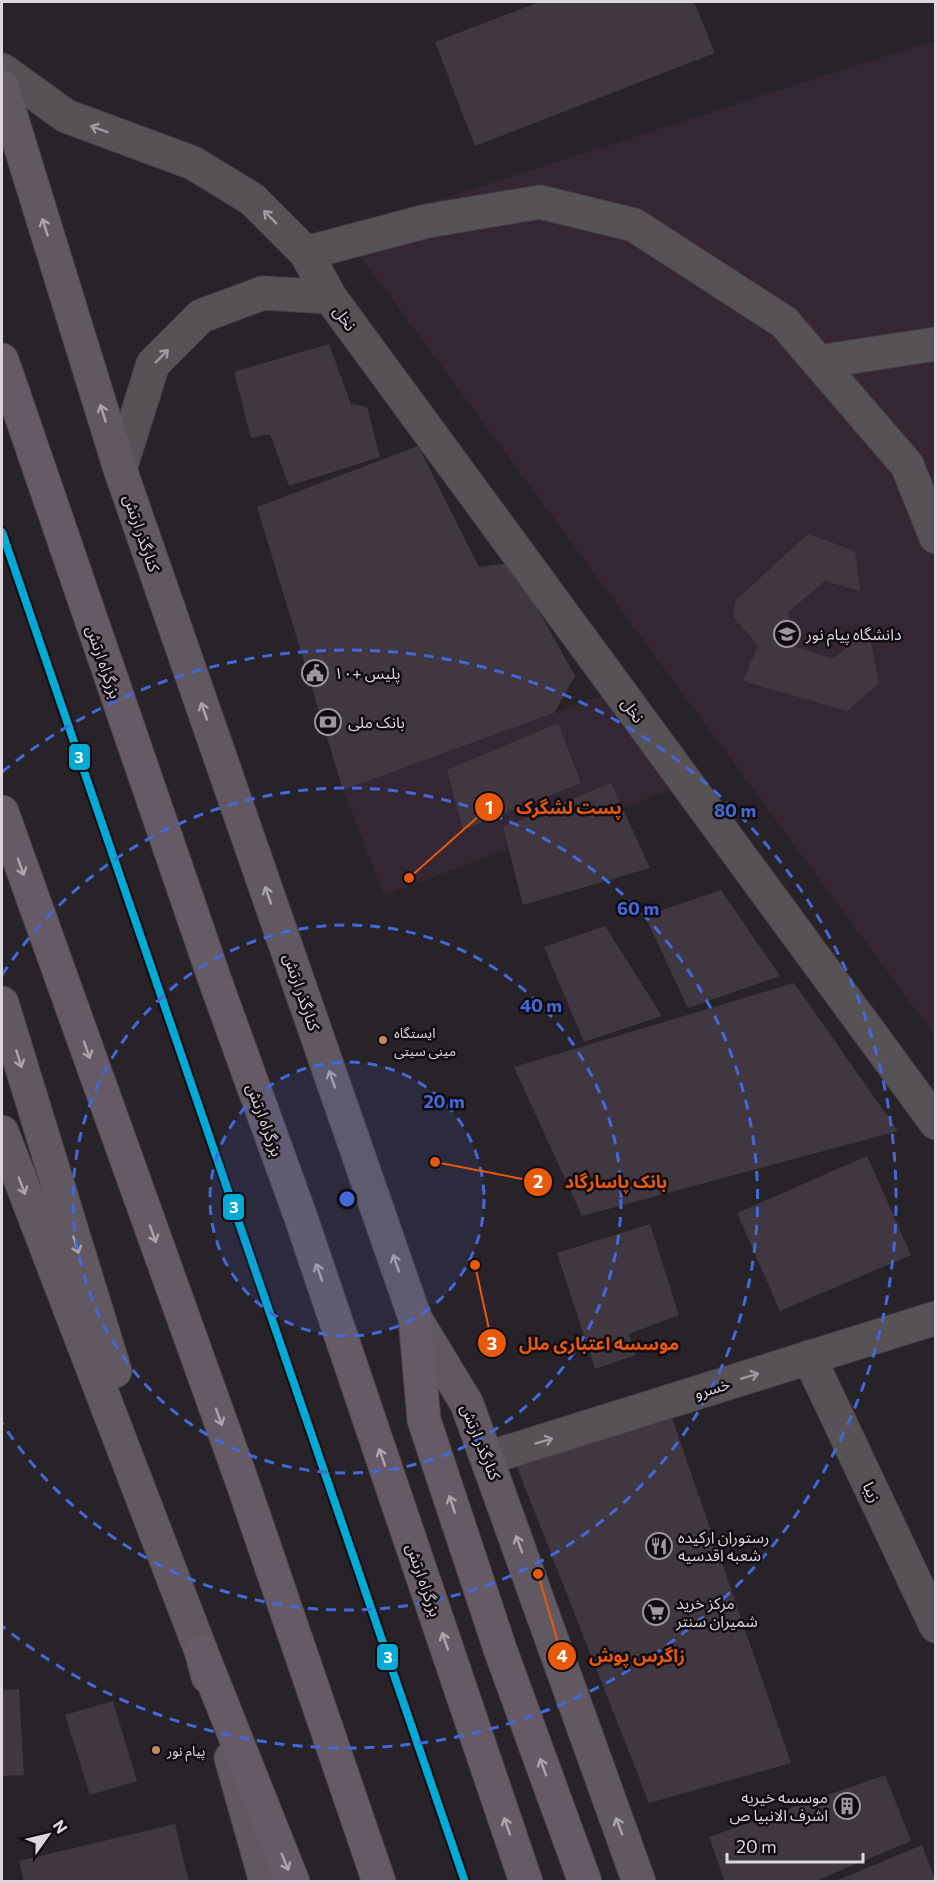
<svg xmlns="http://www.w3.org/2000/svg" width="937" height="1883" font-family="Commissioner,'Noto Sans Arabic',sans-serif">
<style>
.built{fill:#352634}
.building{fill:#413741}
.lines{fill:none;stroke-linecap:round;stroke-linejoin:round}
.minor-casing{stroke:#464146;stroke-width:35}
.secondary-casing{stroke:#464146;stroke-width:35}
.primary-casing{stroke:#464146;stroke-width:35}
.trunk-casing{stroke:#464146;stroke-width:35}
.minor{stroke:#565256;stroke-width:33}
.secondary{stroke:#565256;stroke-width:33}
.primary{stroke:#625862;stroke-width:33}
.trunk{stroke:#665a66;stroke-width:33}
.metro-1-casing{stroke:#100c10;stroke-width:12}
.metro-1{stroke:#00aad4;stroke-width:8}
.oneway{stroke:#a09ba0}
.oneway2{stroke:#aca4ac}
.oneway3{stroke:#ada4ad}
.ring{fill:none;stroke:#4369d9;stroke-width:3;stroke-dasharray:10 8}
.bus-dot{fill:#c18c65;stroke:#100c10;stroke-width:2}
.labels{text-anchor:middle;stroke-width:5;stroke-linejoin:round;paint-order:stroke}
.bus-label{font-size:14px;fill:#ddd6dd;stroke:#100c10;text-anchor:start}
.street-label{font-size:16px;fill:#ddd6dd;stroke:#100c10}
.poi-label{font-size:16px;fill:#ddd6dd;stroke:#100c10;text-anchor:start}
.centre{fill:#4369d9;stroke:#100c10;stroke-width:3}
.ring-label{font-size:18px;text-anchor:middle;font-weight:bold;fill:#4369d9;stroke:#100c10;stroke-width:5;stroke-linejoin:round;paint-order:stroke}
.leader{fill:none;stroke:#e8590c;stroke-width:2}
.callout-dot{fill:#e8590c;stroke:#100c10;stroke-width:2}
.mark-label{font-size:18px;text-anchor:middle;font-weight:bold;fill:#fff}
.callout-label{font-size:18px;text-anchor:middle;font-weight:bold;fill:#e8590c;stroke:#100c10;stroke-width:5;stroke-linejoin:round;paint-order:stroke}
.line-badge{stroke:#100c10;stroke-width:2}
.badge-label{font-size:16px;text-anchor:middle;font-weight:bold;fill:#fff}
</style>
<rect width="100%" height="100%" fill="#282328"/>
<path class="built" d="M935,40V1036L342,231Z
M609,693L687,784L384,895L343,790Z"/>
<path class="building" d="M539,2H694L715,53L475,146L435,42Z
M329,344L351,404L367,407L380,457L289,486L270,434L251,438L234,372Z
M418,446L479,567L512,563L575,676L554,713L343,790L257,507Z
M808,534L855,551L860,591L825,581L788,612L793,646L833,659L868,629L879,683L847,711L743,681L758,646L733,616L736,600Z
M558,723L581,783L463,830L447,770Z
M611,783L650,868L523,905L503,827Z
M721,890L780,976L688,1008L645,916Z
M605,926L662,1016L584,1042L544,947Z
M794,983L898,1131L582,1216L514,1067Z
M867,1156L911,1255L780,1311L737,1213Z
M650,1224L679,1315L629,1334L636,1355L595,1369L557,1253Z
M671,1415L791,1763L649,1803L515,1462Z
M19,1689L24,1775L2,1776V1690Z
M113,1701L137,1781L90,1795L65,1715Z
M885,1775L911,1841L813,1882H725L709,1837Z
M175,1824L189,1882H24L19,1861Z
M922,1845L936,1882L838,1880Z"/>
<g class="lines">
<defs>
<path id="minor" d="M306,253L427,221L540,202L634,225L784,322L907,465L936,537
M818,362L936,344
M809,1357L936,1626
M488,1458L936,1318"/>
<path id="secondary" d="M2,70L66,116L193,163L252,199L306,253L330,297L936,1123
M120,469L153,364L201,316L263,293L330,297"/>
<path id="primary" d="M2,87L120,469L415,1318L467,1404L639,1882
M2,1003L115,1371
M2,1132L201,1651L208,1677
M231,1758L266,1882"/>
<path id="trunk" d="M2,360L217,986L300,1215L526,1882
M2,812L243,1484L379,1882
M415,1318L424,1420L500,1649L585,1882
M201,1651L293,1882"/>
</defs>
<use href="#minor" class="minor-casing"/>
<use href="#secondary" class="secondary-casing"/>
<use href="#primary" class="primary-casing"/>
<use href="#trunk" class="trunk-casing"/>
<use href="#minor" class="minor"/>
<use href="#secondary" class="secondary"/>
<use href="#primary" class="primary"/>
<use href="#trunk" class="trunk"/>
<defs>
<path id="metro-1" d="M2,532L465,1882"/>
</defs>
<use href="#metro-1" class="metro-1-casing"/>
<use href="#metro-1" class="metro-1"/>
</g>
<defs><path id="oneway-shaft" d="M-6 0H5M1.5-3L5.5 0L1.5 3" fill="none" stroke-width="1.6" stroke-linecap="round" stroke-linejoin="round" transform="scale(1.5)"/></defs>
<g class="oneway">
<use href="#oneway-shaft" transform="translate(99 129) rotate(-159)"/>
<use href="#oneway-shaft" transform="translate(270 217) rotate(-135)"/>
<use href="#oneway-shaft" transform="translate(162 356) rotate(-45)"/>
<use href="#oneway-shaft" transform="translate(750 1376) rotate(-17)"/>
<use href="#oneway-shaft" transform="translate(544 1441) rotate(-17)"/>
</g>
<g class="oneway2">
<use href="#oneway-shaft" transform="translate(45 227) rotate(-107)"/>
<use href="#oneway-shaft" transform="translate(103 413) rotate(-107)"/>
<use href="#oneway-shaft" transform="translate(204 711) rotate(-109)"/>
<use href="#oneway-shaft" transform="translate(268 895) rotate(-109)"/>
<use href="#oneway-shaft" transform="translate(19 1059) rotate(73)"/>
<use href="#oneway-shaft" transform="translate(332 1079) rotate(-109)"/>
<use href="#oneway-shaft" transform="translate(22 1186) rotate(69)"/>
<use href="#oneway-shaft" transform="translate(76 1245) rotate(73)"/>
<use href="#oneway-shaft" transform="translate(396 1263) rotate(-109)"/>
<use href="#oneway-shaft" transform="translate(519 1544) rotate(-110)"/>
<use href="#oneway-shaft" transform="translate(619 1826) rotate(-110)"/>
</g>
<g class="oneway3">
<use href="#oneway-shaft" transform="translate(21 867) rotate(70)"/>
<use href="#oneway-shaft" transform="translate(87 1050) rotate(70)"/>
<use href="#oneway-shaft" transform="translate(153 1234) rotate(70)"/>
<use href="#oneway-shaft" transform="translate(319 1272) rotate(-109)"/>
<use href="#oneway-shaft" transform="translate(219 1417) rotate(70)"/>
<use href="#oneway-shaft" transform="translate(382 1457) rotate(-109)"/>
<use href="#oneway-shaft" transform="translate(452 1504) rotate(-108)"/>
<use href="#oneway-shaft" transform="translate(445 1641) rotate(-109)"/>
<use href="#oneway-shaft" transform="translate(543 1767) rotate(-110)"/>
<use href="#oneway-shaft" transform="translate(507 1826) rotate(-109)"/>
<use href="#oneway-shaft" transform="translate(285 1862) rotate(68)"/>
</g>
<circle cx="347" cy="1199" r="137" fill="#4369d9" fill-opacity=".12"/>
<g class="ring">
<circle cx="347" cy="1199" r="137"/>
<circle cx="347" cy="1199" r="274"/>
<path d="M2 975A411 411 0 1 1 2 1423"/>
<path d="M2 772A549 549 0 1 1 2 1626"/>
</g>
<defs>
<symbol id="university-ring" viewBox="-11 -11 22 22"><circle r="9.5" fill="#100c10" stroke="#9e979e" stroke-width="1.5"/><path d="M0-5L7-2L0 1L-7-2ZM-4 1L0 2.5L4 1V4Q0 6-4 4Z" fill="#9e979e"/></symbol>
<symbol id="civic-ring" viewBox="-11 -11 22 22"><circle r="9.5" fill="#100c10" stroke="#9e979e" stroke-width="1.5"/><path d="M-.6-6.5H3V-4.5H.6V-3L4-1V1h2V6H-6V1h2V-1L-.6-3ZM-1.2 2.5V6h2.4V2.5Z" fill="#9e979e"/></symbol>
<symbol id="bank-ring" viewBox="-11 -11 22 22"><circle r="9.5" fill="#100c10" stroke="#9e979e" stroke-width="1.5"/><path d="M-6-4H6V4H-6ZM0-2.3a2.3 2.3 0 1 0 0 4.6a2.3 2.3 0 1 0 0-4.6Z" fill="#9e979e"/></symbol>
<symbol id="restaurant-ring" viewBox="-11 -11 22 22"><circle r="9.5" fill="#100c10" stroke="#9e979e" stroke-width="1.5"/><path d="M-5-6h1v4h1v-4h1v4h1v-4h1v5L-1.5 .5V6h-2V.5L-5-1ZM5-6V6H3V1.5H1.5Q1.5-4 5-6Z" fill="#9e979e"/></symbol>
<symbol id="supermarket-ring" viewBox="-11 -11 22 22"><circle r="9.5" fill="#100c10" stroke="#9e979e" stroke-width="1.5"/><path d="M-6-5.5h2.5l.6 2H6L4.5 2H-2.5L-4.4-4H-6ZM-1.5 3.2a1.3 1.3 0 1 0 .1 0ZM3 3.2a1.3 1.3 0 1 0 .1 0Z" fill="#9e979e"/></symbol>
<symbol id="building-ring" viewBox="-11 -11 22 22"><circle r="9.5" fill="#100c10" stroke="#9e979e" stroke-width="1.5"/><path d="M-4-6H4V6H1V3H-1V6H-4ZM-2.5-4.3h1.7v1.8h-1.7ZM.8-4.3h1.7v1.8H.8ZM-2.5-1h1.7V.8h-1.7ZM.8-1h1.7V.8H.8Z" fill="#9e979e"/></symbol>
</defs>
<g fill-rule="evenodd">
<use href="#university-ring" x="772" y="619" width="30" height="30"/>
<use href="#civic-ring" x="300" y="658" width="30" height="30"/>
<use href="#bank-ring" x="313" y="707" width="30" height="30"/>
<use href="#restaurant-ring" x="644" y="1531" width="30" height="30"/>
<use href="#supermarket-ring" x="641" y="1597" width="30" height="30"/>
<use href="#building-ring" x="832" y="1791" width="30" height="30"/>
</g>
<g class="bus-dot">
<circle cx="383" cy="1040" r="5"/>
<circle cx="156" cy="1750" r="5"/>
</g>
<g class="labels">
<g class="bus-label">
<text x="394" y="1038">ایستگاه<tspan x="394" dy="18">مینی سیتی</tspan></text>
<text x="167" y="1756">پیام نور</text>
</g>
<g class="street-label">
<text transform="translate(345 318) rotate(54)" y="6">نخل</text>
<text transform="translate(142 533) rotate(71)" y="6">کنارگذر ارتش</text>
<text transform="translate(104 662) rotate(71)" y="6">بزرگراه ارتش</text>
<text transform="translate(633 710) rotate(54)" y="6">نخل</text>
<text transform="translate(302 992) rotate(71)" y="6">کنارگذر ارتش</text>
<text transform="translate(265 1120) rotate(70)" y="6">بزرگراه ارتش</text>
<text transform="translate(712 1388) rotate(-17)" y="6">خسرو</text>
<text transform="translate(481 1442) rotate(68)" y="6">کنارگذر ارتش</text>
<text transform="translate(872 1492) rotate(65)" y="6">زیبا</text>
<text transform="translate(424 1580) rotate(71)" y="6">بزرگراه ارتش</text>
</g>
<g class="poi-label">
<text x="806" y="640">دانشگاه پیام نور</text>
<text x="334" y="679">پلیس +۱۰</text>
<text x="348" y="728">بانک ملی</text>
<text x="678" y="1543">رستوران‌ ارکیده<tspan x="678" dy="18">شعبه اقدسیه</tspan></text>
<text x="676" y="1609">مرکز خرید<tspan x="676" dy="18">شمیران سنتر</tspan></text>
<text x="828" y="1803" text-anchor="end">موسسه خیریه<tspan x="828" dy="18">اشرف الانبیا ص</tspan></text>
</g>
</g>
<circle cx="347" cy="1199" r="9" class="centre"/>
<g class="ring-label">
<text x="735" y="817">80 m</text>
<text x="638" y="915">60 m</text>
<text x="541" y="1012">40 m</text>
<text x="444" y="1108">20 m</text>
</g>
<path class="leader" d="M409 878L489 807M435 1162L538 1182M475 1265L492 1343M538 1574L562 1656"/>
<g class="callout-dot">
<circle cx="409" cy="878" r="6"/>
<circle cx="435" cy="1162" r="6"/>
<circle cx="475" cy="1265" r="6"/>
<circle cx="538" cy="1574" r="6"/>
<circle cx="489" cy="807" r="15"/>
<circle cx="538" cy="1182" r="15"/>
<circle cx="492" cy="1343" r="15"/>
<circle cx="562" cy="1656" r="15"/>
</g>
<g class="mark-label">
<text x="489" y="814">1</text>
<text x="538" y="1188">2</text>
<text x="492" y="1350">3</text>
<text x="562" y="1662">4</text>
</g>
<g class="callout-label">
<text x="569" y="814">پست لشگرک</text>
<text x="616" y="1188">بانک پاسارگاد</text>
<text x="599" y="1350">موسسه اعتباری ملل</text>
<text x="637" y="1662">زاگرس پوش</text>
</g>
<g class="line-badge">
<rect x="68" y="743" width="23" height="28" rx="6" fill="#00aad4"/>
<rect x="222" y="1193" width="23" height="28" rx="6" fill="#00aad4"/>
<rect x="376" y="1643" width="23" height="28" rx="6" fill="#00aad4"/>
</g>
<g class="badge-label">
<text x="79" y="763">3</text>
<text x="234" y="1213">3</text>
<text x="388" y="1663">3</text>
</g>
<rect width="937" height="1883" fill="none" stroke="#ddd6dd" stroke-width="6"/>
<g transform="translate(48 1835) rotate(56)" stroke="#100c10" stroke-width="4.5" paint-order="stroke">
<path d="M0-4.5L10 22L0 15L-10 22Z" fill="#ddd6dd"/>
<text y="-9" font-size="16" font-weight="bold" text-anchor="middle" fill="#ddd6dd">N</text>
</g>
<path d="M727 1853v9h136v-9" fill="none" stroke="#ddd6dd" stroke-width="3"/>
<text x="736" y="1853" font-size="18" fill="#ddd6dd" stroke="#100c10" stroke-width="4.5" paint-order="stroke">20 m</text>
</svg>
